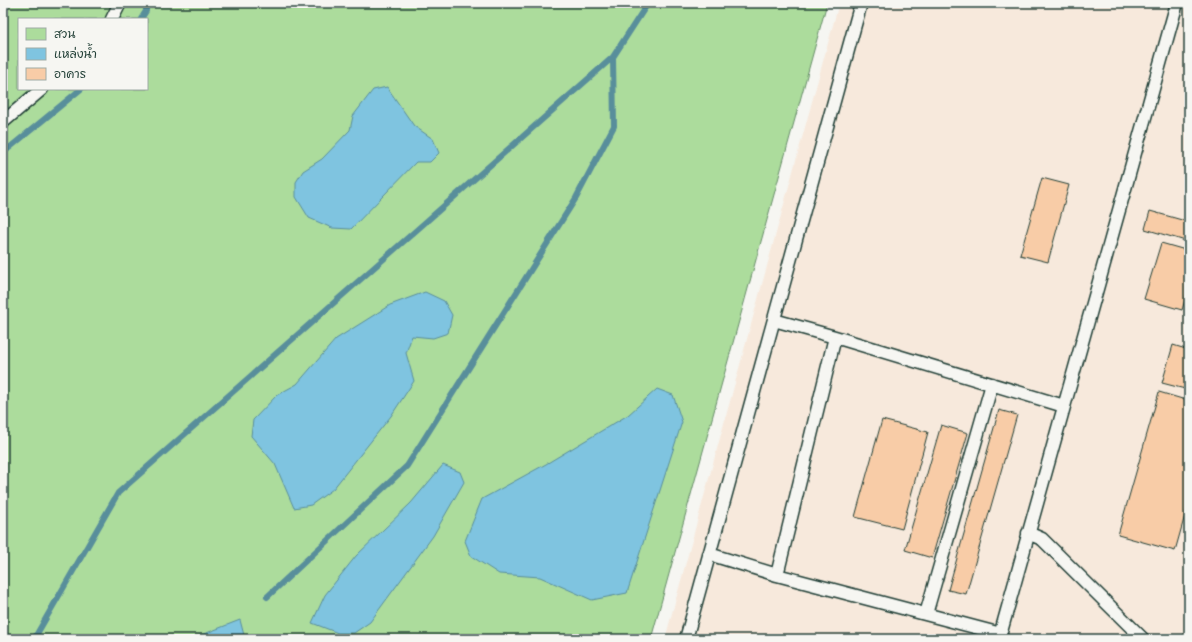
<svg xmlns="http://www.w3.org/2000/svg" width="1192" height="642" font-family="'Shantell Sans','Playpen Sans Thai',sans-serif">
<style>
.built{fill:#f7e9dc}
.green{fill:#acdc9c;stroke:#668c68;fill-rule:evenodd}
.water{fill:#7fc4e0;stroke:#598e9b}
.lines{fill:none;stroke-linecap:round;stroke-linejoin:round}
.stream{stroke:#598e9b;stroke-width:6}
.building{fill:#f8cca7;stroke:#1f3d34}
.lane-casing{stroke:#1f3d34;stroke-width:15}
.lane{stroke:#f6f6f2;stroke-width:12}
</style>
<rect width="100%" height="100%" fill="#f6f6f2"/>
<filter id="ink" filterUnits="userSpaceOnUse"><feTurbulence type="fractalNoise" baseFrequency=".025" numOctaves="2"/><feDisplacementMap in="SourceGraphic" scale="8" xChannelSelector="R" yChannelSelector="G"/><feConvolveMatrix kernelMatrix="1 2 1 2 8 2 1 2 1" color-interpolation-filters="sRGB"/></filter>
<g filter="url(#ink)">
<path class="built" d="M839,3H1189V639H665Z"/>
<path class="green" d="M3,3H827L651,639H3ZM19,19H147V89H19Z"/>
<path class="water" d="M387,87L414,126L433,139L439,153L430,162H416L351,229L332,228L309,218L296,197V182L303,171L322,159L350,130L353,116L373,90Z
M425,292L444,301L452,315L448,333L433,338L412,336L406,353L414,381L391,416L333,489L311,505L294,508L275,464L251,436L253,420L277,395L297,384L336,339L390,305Z
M657,389L673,395L682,422L627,593L592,600L540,577L499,574L471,556L465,541L482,499L546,464L628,415Z
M443,465L460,472L464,482L433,536L370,622L354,633H338L312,623L325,595L356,556L411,503Z
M240,620L245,639H191Z"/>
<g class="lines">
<path class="stream" d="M141,19L146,11V3
M3,153L81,89
M267,597L407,466L576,198L614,126L613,57
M34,639L118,493L613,57L648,3"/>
</g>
<path class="building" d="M1042,178L1069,185L1048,262L1020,255Z
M1150,211L1189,222V242L1145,229Z
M1161,243L1189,251V286L1182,310L1144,299Z
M1173,345L1189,350V390L1162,383Z
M1159,392L1189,401V501L1175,551L1118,535Z
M999,410L1017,415L966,594L948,590Z
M882,420L928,432L902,529L855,517Z
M941,425L968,433L932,558L905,550Z"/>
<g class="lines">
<defs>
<path id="lane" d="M112,19L120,3
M3,122L42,89
M774,320L835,337L1064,406
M1028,533L1042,539L1143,639
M709,554L777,575L1001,634
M777,575L835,337
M926,614L992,384
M686,639L861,3
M999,639L1177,3"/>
</defs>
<use href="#lane" class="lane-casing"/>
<use href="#lane" class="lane"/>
</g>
</g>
<rect width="1192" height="642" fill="none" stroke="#f6f6f2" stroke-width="16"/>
<rect x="8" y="8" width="1176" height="626" fill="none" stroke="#1f3d34" stroke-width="1.5" filter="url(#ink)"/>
<rect x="18" y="18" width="130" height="72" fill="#f6f6f2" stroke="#a0aca6"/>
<rect x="26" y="28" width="20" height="12" fill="#acdc9c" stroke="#a0aca6"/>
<text x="54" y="38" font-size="12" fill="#1f3d34">สวน</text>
<rect x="26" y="48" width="20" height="12" fill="#7fc4e0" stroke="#a0aca6"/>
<text x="54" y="58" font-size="12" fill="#1f3d34">แหล่งน้ำ</text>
<rect x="26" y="68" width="20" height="12" fill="#f8cca7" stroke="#a0aca6"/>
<text x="54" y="78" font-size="12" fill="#1f3d34">อาคาร</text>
</svg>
